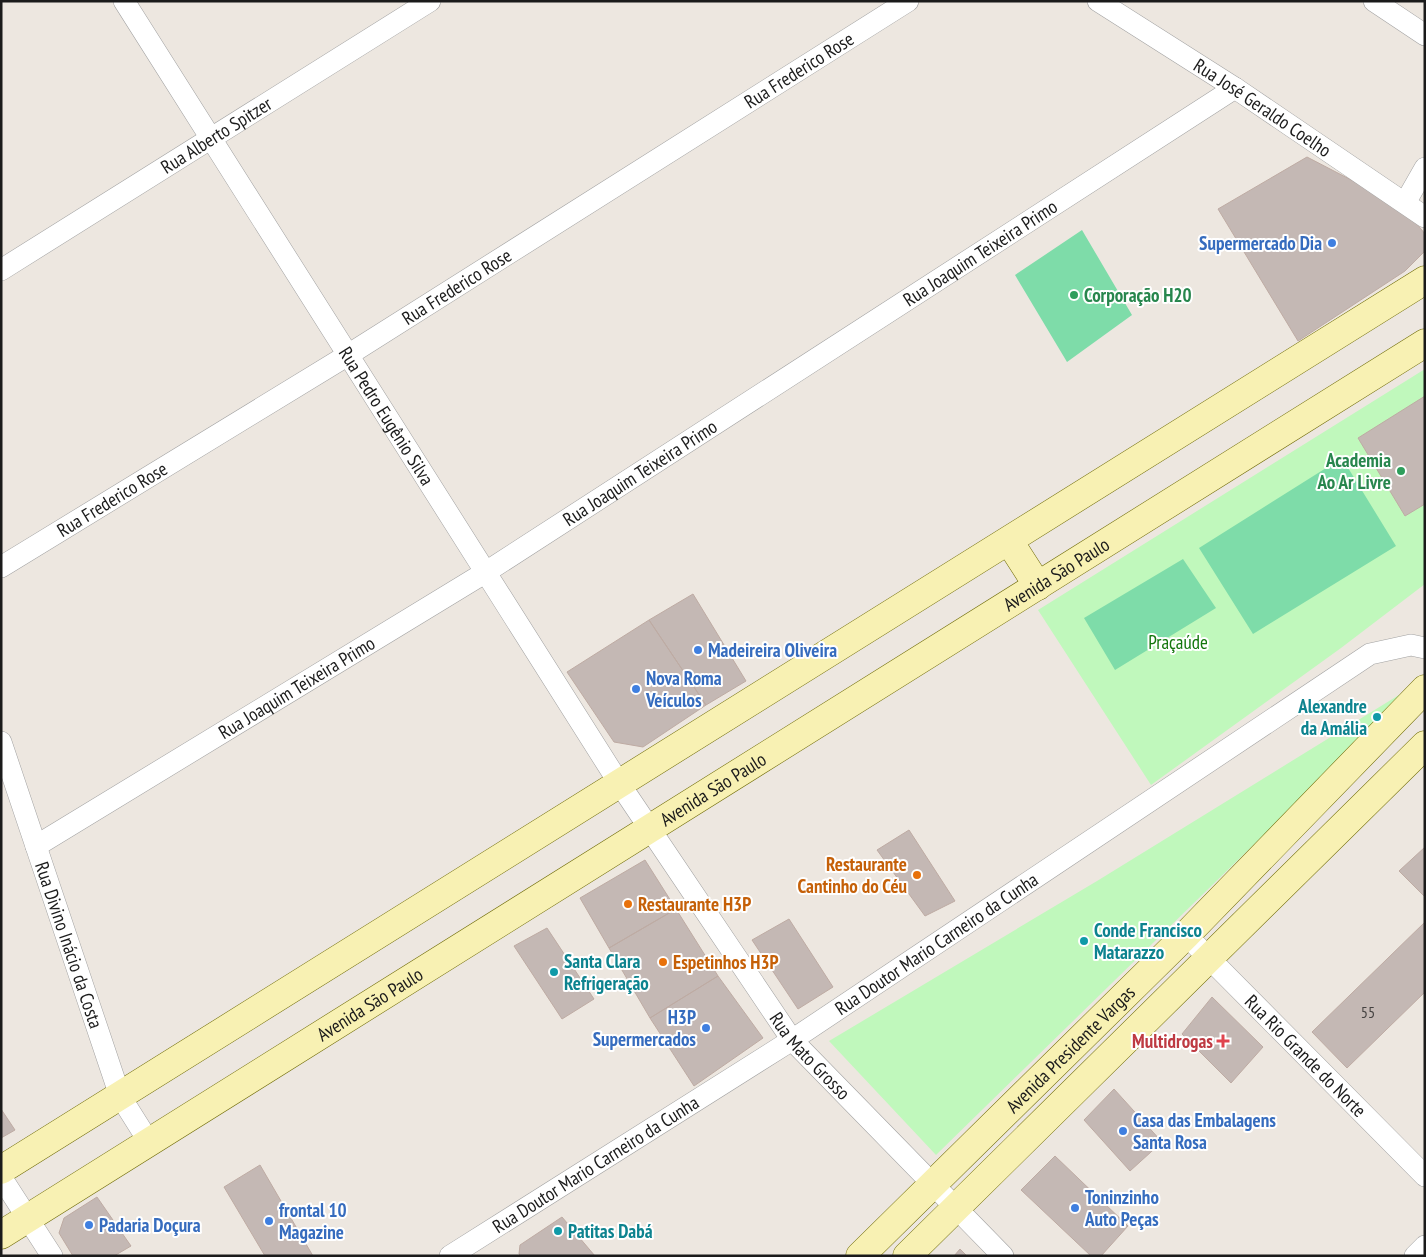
<svg xmlns="http://www.w3.org/2000/svg" width="1426" height="1257" font-family="'PT Sans Narrow',sans-serif">
<style>
.park{fill:#c0f8bc}
.pitch{fill:#7edca9}
.building{fill:#c4b8b4;stroke:#beaba3}
.lines{fill:none;stroke-linecap:round;stroke-linejoin:round}
.street-casing{stroke:#a2a2a2;stroke-width:22}
.secondary-casing{stroke:#6e6a06;stroke-width:29}
.street{stroke:#fff;stroke-width:21}
.secondary{stroke:#f8f1b3;stroke-width:28}
.shop-dot{fill:#3f7fe0;stroke:#fff;stroke-width:2}
.leisure-dot{fill:#2e9e5b;stroke:#fff;stroke-width:2}
.culture-dot{fill:#0f9aa8;stroke:#fff;stroke-width:2}
.food-dot{fill:#e8710a;stroke:#fff;stroke-width:2}
.health-dot{fill:#e0444e;stroke:#fff;stroke-width:2}
.labels{text-anchor:middle;stroke-width:4;stroke-linejoin:round;paint-order:stroke}
.number-label{font-size:16px;fill:#454241}
.street-label{font-size:19px;fill:#1b1b1b;stroke:#fff}
.shop-label{font-size:19px;font-weight:bold;fill:#366cbe;stroke:#fff;text-anchor:start}
.leisure-label{font-size:19px;font-weight:bold;fill:#27864d;stroke:#fff;text-anchor:start}
.park-label{font-size:19px;fill:#13760c;stroke:#fff}
.culture-label{font-size:19px;font-weight:bold;fill:#0d838f;stroke:#fff;text-anchor:start}
.food-label{font-size:19px;font-weight:bold;fill:#c56008;stroke:#fff;text-anchor:start}
.health-label{font-size:19px;font-weight:bold;fill:#be3a42;stroke:#fff;text-anchor:end}
</style>
<rect width="100%" height="100%" fill="#ede7e0"/>
<path class="park" d="M1425,369V584L1341,648L1151,785L1038,610Z
M1420,682L936,1155L829,1041L1097,881Z"/>
<path class="pitch" d="M1082,230L1132,315L1067,362L1015,275Z
M1342,458L1396,546L1253,634L1199,548Z
M1183,559L1216,608L1115,670L1084,618Z"/>
<path class="building" d="M1307,157L1357,183L1417,224L1425,234V251L1405,271L1298,341L1218,209Z
M1425,396V504L1405,516L1358,438Z
M693,594L746,681L706,705L649,620Z
M649,620L706,705L643,747L614,742L567,672Z
M909,830L955,901L925,916L877,850Z
M1425,847V897L1399,871Z
M645,860L676,909L609,948L580,898Z
M676,909L718,976L650,1018L609,948Z
M789,919L833,987L798,1009L752,940Z
M1425,922V992L1347,1068L1312,1032Z
M547,928L594,999L562,1019L514,946Z
M718,976L763,1038L694,1086L650,1018Z
M1212,997L1263,1047L1231,1083L1182,1034Z
M1114,1089L1162,1142L1130,1171L1084,1120Z
M1,1109L15,1130L1,1138Z
M1055,1156L1128,1226L1101,1256H1091L1021,1190Z
M260,1165L313,1256H265L224,1187Z
M97,1197L131,1246L114,1256H73L59,1233L64,1218Z
M562,1217L595,1256H521L519,1254L520,1245Z
M960,1249L967,1256H954Z"/>
<g class="lines">
<defs>
<g id="street">
<path id="s1" d="M124,1L619,783L792,1040L1003,1256"/>
<path id="s2" d="M1098,1L1235,88L1425,217"/>
<path d="M1374,1L1425,35"/>
<path d="M1405,203L1425,168"/>
<path id="s3" d="M1,270L430,1"/>
<path id="s4" d="M1,567L348,355L908,1"/>
<path id="s5" d="M1,742L120,1096L149,1142"/>
<path id="s6" d="M36,846L486,572L1235,88"/>
<path id="s7" d="M1186,935L1425,1176"/>
<path d="M1,1177L52,1256"/>
<path id="s8" d="M450,1256L792,1040L1370,654L1411,645L1425,648"/>
<path d="M1415,1256L1425,1246"/>
</g>
<g id="secondary">
<path d="M1009,541L1038,586"/>
<path d="M1,1170L1425,280"/>
<path id="s9" d="M1,1235L1425,343"/>
<path id="s10" d="M860,1256L1186,935L1425,689"/>
<path d="M907,1256L1425,745"/>
</g>
</defs>
<use href="#street" class="street-casing"/>
<use href="#secondary" class="secondary-casing"/>
<use href="#street" class="street"/>
<use href="#secondary" class="secondary"/>
</g>
<g class="shop-dot">
<circle cx="1332" cy="243" r="5"/>
<circle cx="698" cy="650" r="5"/>
<circle cx="636" cy="689" r="5"/>
<circle cx="706" cy="1028" r="5"/>
<circle cx="1123" cy="1131" r="5"/>
<circle cx="1075" cy="1208" r="5"/>
<circle cx="269" cy="1221" r="5"/>
<circle cx="89" cy="1225" r="5"/>
</g>
<g class="leisure-dot">
<circle cx="1074" cy="295" r="5"/>
<circle cx="1401" cy="471" r="5"/>
</g>
<g class="culture-dot">
<circle cx="1377" cy="717" r="5"/>
<circle cx="1084" cy="941" r="5"/>
<circle cx="554" cy="972" r="5"/>
<circle cx="558" cy="1231" r="5"/>
</g>
<g class="food-dot">
<circle cx="917" cy="875" r="5"/>
<circle cx="628" cy="904" r="5"/>
<circle cx="663" cy="962" r="5"/>
</g>
<path class="health-dot" d="M1220.5 1033.5h5v5h5v5h-5v5h-5v-5h-5v-5h5z"/>
<g class="labels">
<g class="number-label">
<text x="1368" y="1018">55</text>
</g>
<g class="street-label">
<text dy="7" stroke="none"><textPath href="#s4" startOffset="940">Rua Frederico Rose</textPath></text>
<text dy="7" stroke="none"><textPath href="#s2" startOffset="196">Rua José Geraldo Coelho</textPath></text>
<text dy="7" stroke="none"><textPath href="#s3" startOffset="254">Rua Alberto Spitzer</textPath></text>
<text dy="7" stroke="none"><textPath href="#s6" startOffset="1115">Rua Joaquim Teixeira Primo</textPath></text>
<text dy="7" stroke="none"><textPath href="#s4" startOffset="535">Rua Frederico Rose</textPath></text>
<text dy="7" stroke="none"><textPath href="#s1" startOffset="491">Rua Pedro Eugênio Silva</textPath></text>
<text dy="7" stroke="none"><textPath href="#s6" startOffset="710">Rua Joaquim Teixeira Primo</textPath></text>
<text dy="7" stroke="none"><textPath href="#s4" startOffset="130">Rua Frederico Rose</textPath></text>
<text dy="7" stroke="none"><textPath href="#s9" startOffset="1245">Avenida São Paulo</textPath></text>
<text dy="7" stroke="none"><textPath href="#s6" startOffset="305">Rua Joaquim Teixeira Primo</textPath></text>
<text dy="7" stroke="none"><textPath href="#s9" startOffset="840">Avenida São Paulo</textPath></text>
<text dy="7" stroke="none"><textPath href="#s8" startOffset="578">Rua Doutor Mario Carneiro da Cunha</textPath></text>
<text dy="7" stroke="none"><textPath href="#s5" startOffset="214">Rua Divino Inácio da Costa</textPath></text>
<text dy="7" stroke="none"><textPath href="#s9" startOffset="435">Avenida São Paulo</textPath></text>
<text dy="7" stroke="none"><textPath href="#s10" startOffset="295">Avenida Presidente Vargas</textPath></text>
<text dy="7" stroke="none"><textPath href="#s1" startOffset="1259">Rua Mato Grosso</textPath></text>
<text dy="7" stroke="none"><textPath href="#s7" startOffset="170">Rua Rio Grande do Norte</textPath></text>
<text dy="7" stroke="none"><textPath href="#s8" startOffset="172">Rua Doutor Mario Carneiro da Cunha</textPath></text>
</g>
<g class="shop-label">
<text x="1322" y="250" text-anchor="end">Supermercado Dia</text>
<text x="708" y="657">Madeireira Oliveira</text>
<text x="646" y="685">Nova Roma<tspan x="646" dy="22">Veículos</tspan></text>
<text x="696" y="1024" text-anchor="end">H3P<tspan x="696" dy="22">Supermercados</tspan></text>
<text x="1133" y="1127">Casa das Embalagens<tspan x="1133" dy="22">Santa Rosa</tspan></text>
<text x="1085" y="1204">Toninzinho<tspan x="1085" dy="22">Auto Peças</tspan></text>
<text x="279" y="1217">frontal 10<tspan x="279" dy="22">Magazine</tspan></text>
<text x="99" y="1232">Padaria Doçura</text>
</g>
<g class="leisure-label">
<text x="1084" y="302">Corporação H20</text>
<text x="1391" y="467" text-anchor="end">Academia<tspan x="1391" dy="22">Ao Ar Livre</tspan></text>
</g>
<g class="park-label">
<text x="1178" y="649">Praçaúde</text>
</g>
<g class="culture-label">
<text x="1367" y="713" text-anchor="end">Alexandre<tspan x="1367" dy="22">da Amália</tspan></text>
<text x="1094" y="937">Conde Francisco<tspan x="1094" dy="22">Matarazzo</tspan></text>
<text x="564" y="968">Santa Clara<tspan x="564" dy="22">Refrigeração</tspan></text>
<text x="568" y="1238">Patitas Dabá</text>
</g>
<g class="food-label">
<text x="907" y="871" text-anchor="end">Restaurante<tspan x="907" dy="22">Cantinho do Céu</tspan></text>
<text x="638" y="911">Restaurante H3P</text>
<text x="673" y="969">Espetinhos H3P</text>
</g>
<g class="health-label">
<text x="1213" y="1048">Multidrogas</text>
</g>
</g>
<rect width="1426" height="1257" fill="none" stroke="#1b1b1b" stroke-width="5"/>
</svg>
